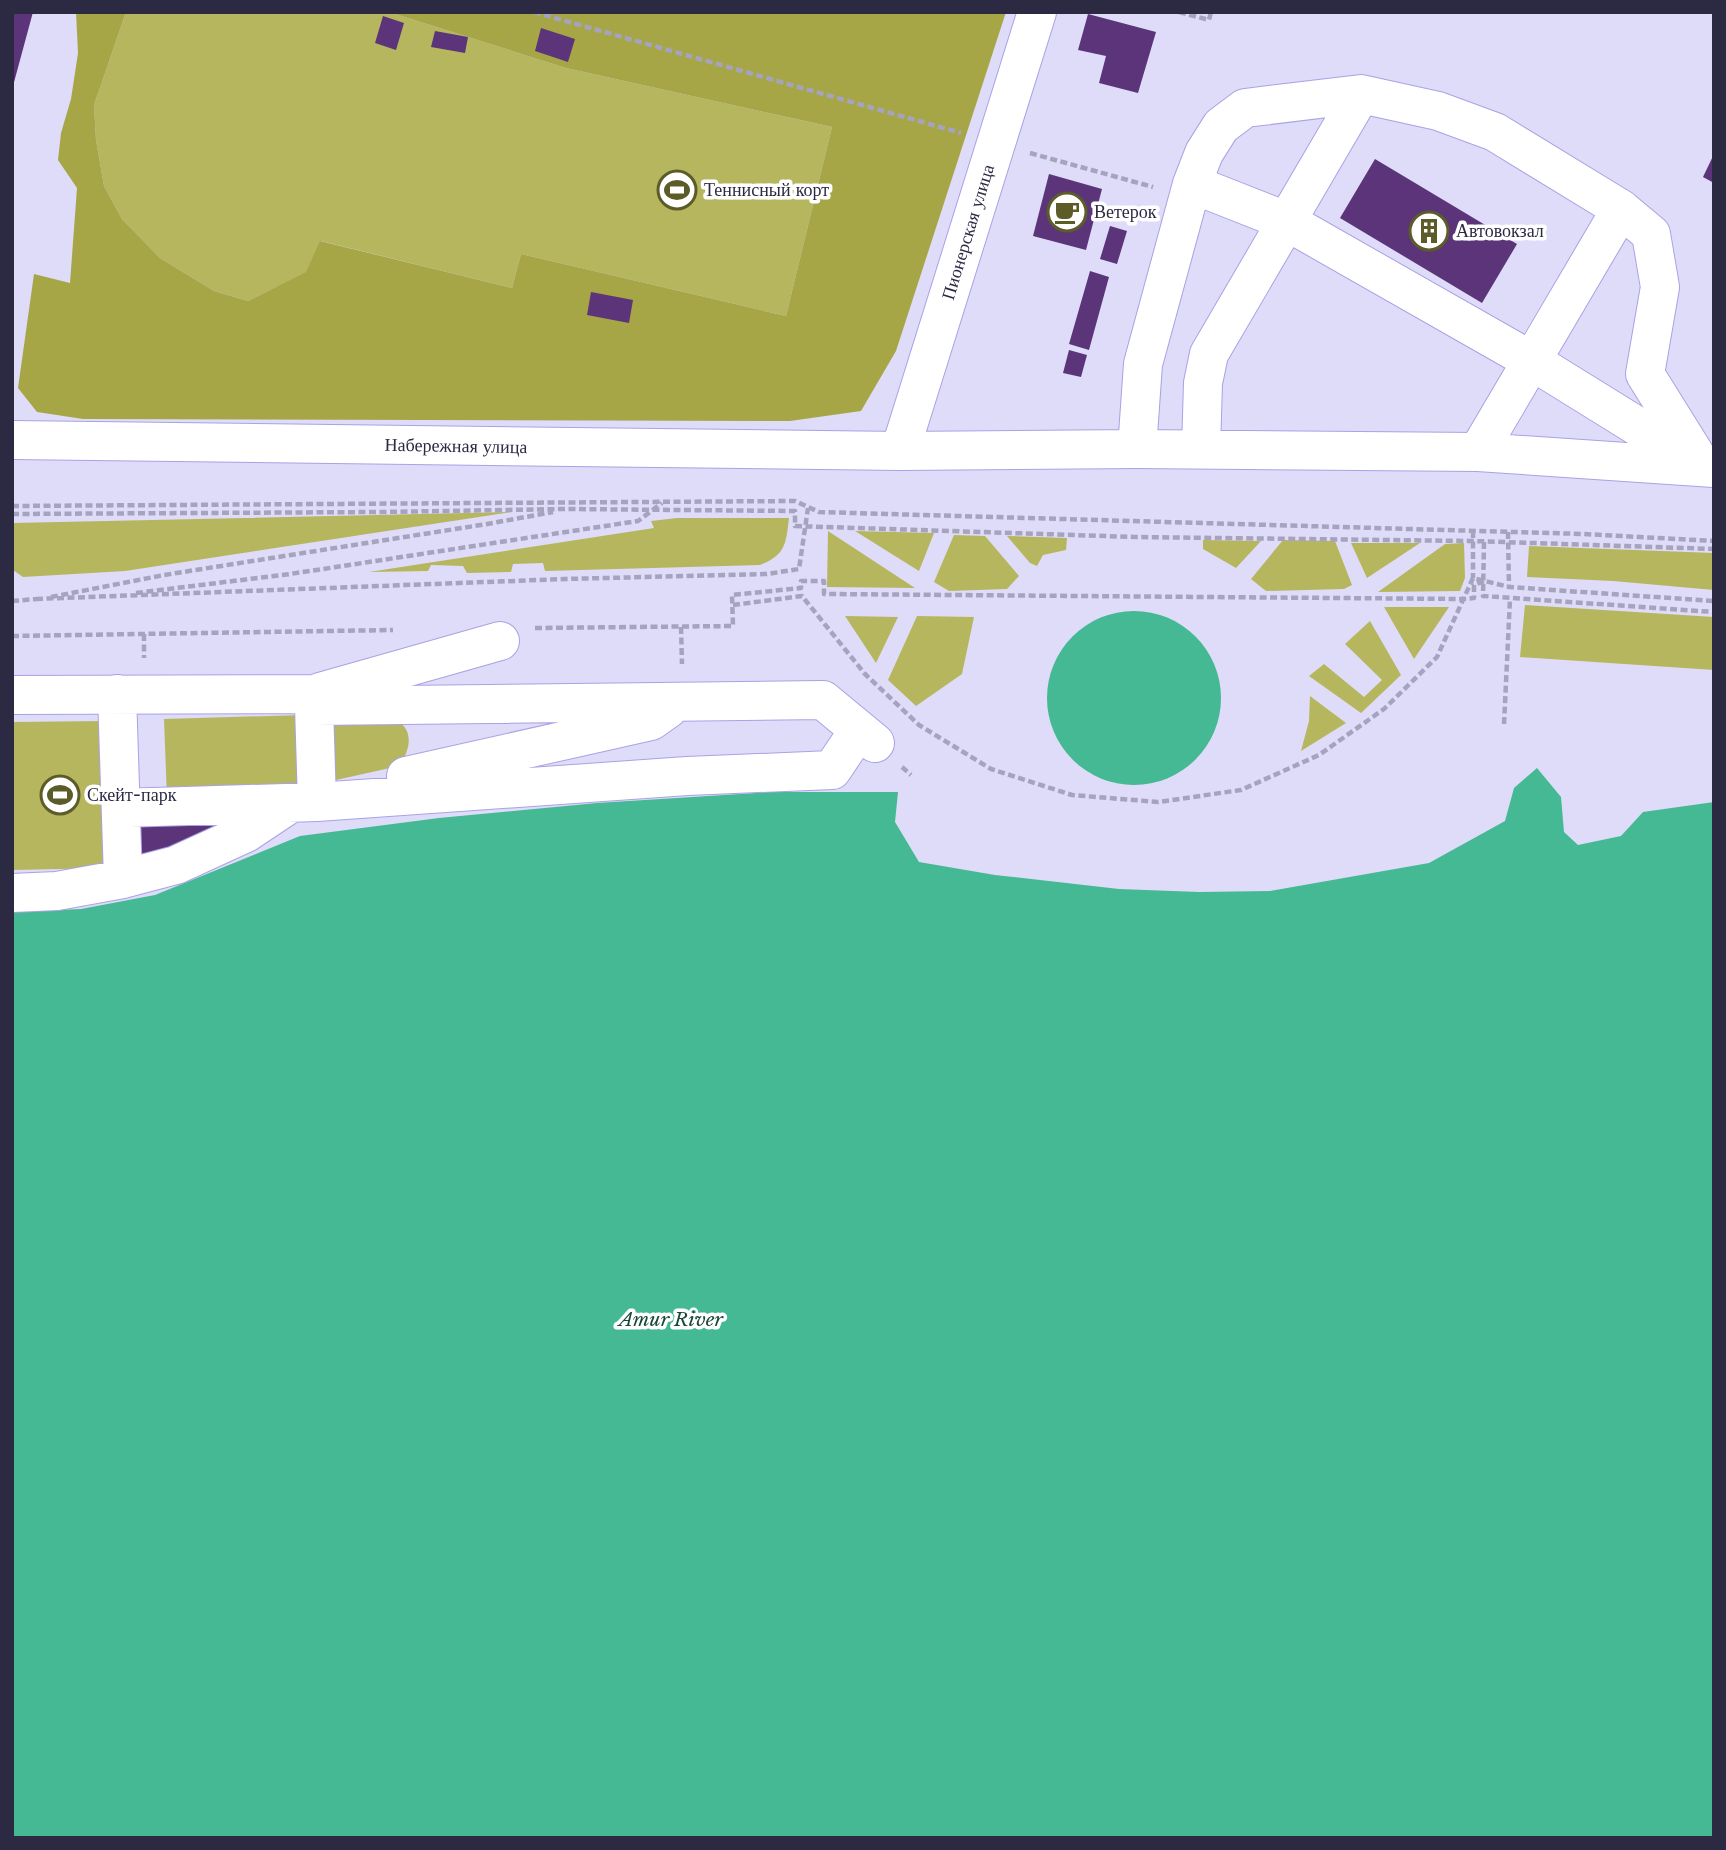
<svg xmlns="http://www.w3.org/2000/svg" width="1726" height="1850" font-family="'Libre Baskerville',serif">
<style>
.green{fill:#b6b65f}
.forest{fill:#a7a647}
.water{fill:#45b994}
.building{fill:#5c347a}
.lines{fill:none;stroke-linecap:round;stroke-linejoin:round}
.minor-casing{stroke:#a9a2e4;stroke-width:40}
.path{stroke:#a5a3be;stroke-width:4.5;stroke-dasharray:7 3.5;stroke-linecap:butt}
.minor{stroke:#fff;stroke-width:38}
.labels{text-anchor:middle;stroke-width:7;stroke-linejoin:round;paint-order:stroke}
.poi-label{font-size:18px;fill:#2c2943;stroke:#fff;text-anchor:start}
.street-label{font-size:18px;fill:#2c2943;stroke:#fff}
.water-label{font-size:19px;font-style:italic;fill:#184839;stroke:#fff}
</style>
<rect width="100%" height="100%" fill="#dedcf8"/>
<path class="green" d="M126,12H389L566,68L832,127L786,316L521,254L512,288L321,241L307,272L248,301L214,291L160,258L122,219L104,186L96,140L94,105Z
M512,512L125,571L23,577L13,570V523Z
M677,518H789C786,543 786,555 760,565L545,571L543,563L513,564L511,572L467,573L463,566L431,565L428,571L369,572L654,528L651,521Z
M828,531L915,588L827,587Z
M855,531L934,533L919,571Z
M954,535L985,536L1019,576L1007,589L949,591L934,582Z
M1007,536L1067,538L1066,550L1043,555L1037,566L1030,563Z
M1203,540L1261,541L1236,568L1203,549Z
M1283,540L1335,541L1352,585L1344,589L1266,591L1251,579Z
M1351,543H1420L1367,578Z
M1464,543L1465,578L1460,591L1378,592L1445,544Z
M1529,546L1714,553V590L1613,581L1527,577Z
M1525,605L1714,617V670L1520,657Z
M1384,607H1449L1414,659Z
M845,616L898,617L876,663Z
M917,616L974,617L962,674L916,706L888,680Z
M1370,621L1401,675L1361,713L1309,676L1324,664L1364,697L1382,680L1345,644Z
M1310,696L1346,723L1301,751L1309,721Z
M303,715L305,794L167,798L164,719Z
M326,717C341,717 376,713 389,717C415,725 412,748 399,766L327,782Z
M107,721L110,868L12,870V722Z"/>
<path class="forest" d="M76,12H126L94,105L96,140L104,186L122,219L160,258L214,291L248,301L306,272L320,241L512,288L521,254L786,316L832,127L566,68L389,12H1006L896,351L861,411L790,421L83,419L37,412L18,388L34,274L70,283L77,188L58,160L61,133L71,99L78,53Z"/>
<path class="water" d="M1047 698a87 87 0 1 1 174 0a87 87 0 1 1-174 0Z
M1537,768L1561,797L1564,832L1578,845L1621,836L1643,812L1714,802V1838H12V912L81,909L155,895L300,836L439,818L597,803L770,792H898L895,822L919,862L995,875L1119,889L1199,892L1270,891L1429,863L1505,821L1514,788Z"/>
<path class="building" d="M12,12H33L13,86H12Z
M1088,14L1156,32L1138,93L1099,83L1106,56L1078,50Z
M383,16L404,23L396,50L375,43Z
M541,28L575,39L568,62L535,51Z
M435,31L468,37L465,53L431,47Z
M1714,154V183L1703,177Z
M1375,159L1517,244L1482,303L1340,218Z
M1049,174L1102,189L1086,250L1033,236Z
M1110,226L1127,231L1117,264L1100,259Z
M1090,271L1109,277L1089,350L1069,344Z
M591,292L633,300L629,323L587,315Z
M1069,350L1087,355L1081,377L1063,373Z
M235,815L182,854L135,868L134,819Z"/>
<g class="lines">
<defs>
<path id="minor" d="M1192,184L1286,221L1532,361L1695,462
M12,440L900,451L1137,449L1478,452L1714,468
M1137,449L1143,364L1192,184L1204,153L1221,126L1245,108L1361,94L1438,111L1495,132L1621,209L1651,234L1660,287L1645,374L1703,467
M1201,449L1203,383L1209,354L1361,94
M900,451L1037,12
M1478,452L1621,209
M320,692L500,641
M12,695L313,694L314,706L823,700L875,743
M406,776L651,721L668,709
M317,802L687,776L832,770L859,730
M121,808L317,802L314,706
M123,879L176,865L246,833L291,803
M12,893L57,891L123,879L117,694"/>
</defs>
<use href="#minor" class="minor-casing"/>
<path class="path" d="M534,12L961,133
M1179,12L1209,20L1211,12
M1030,153L1153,187
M12,506L795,501L819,512L1584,534L1714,541
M12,514L381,512L565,509L795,511V526L1135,537L1473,541L1714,549
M1473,531V578
M1508,532L1509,587
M1484,542L1483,596L1714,612
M136,593L290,574L638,521L662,503
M51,597L164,575L487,524L553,512
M36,599L565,579L767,574L799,569L808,508
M12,601L37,599
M733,605L802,596L865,674L919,725L991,769L1072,795L1158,802L1241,790L1319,755L1384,709L1437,657L1473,578L1509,587L1714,601
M681,627L682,664
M535,628L733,626L732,595L801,588V581H824V594L1463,599L1474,598V585L1484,581
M144,634V658
M12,636L393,630
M1504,724L1510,599
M902,767L911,775"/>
<use href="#minor" class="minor"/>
</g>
<defs>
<symbol id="stadium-ring" viewBox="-11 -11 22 22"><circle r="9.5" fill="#fff" stroke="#5c5c29" stroke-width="1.5"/><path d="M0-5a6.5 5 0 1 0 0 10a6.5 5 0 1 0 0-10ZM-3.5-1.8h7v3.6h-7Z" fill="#5c5c29"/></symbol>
<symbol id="cafe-ring" viewBox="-11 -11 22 22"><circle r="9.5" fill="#fff" stroke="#5c5c29" stroke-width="1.5"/><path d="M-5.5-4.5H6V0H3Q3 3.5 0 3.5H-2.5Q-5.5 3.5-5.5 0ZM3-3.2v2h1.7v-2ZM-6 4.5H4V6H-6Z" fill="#5c5c29"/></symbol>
<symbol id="building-ring" viewBox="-11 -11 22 22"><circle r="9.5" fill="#fff" stroke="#5c5c29" stroke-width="1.5"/><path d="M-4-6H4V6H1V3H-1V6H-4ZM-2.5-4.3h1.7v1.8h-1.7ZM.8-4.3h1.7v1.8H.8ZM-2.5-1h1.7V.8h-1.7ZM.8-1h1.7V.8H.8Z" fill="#5c5c29"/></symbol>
</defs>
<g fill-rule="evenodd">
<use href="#stadium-ring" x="655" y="168" width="44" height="44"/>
<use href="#cafe-ring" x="1045" y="190" width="44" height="44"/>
<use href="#building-ring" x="1407" y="209" width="44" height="44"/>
<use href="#stadium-ring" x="38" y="773" width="44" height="44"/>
</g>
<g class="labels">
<g class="poi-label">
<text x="704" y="196">Теннисный корт</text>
<text x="1094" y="218">Ветерок</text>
<text x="1456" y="237">Автовокзал</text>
<text x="87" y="801">Скейт-парк</text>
</g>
<g class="street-label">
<text transform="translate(968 232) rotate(-73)" y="6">Пионерская улица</text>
<text transform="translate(456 446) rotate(1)" y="6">Набережная улица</text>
</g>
<g class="water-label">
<text x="671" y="1326">Amur River</text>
</g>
</g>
<rect width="1726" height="1850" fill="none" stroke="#2c2943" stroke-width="28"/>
</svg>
